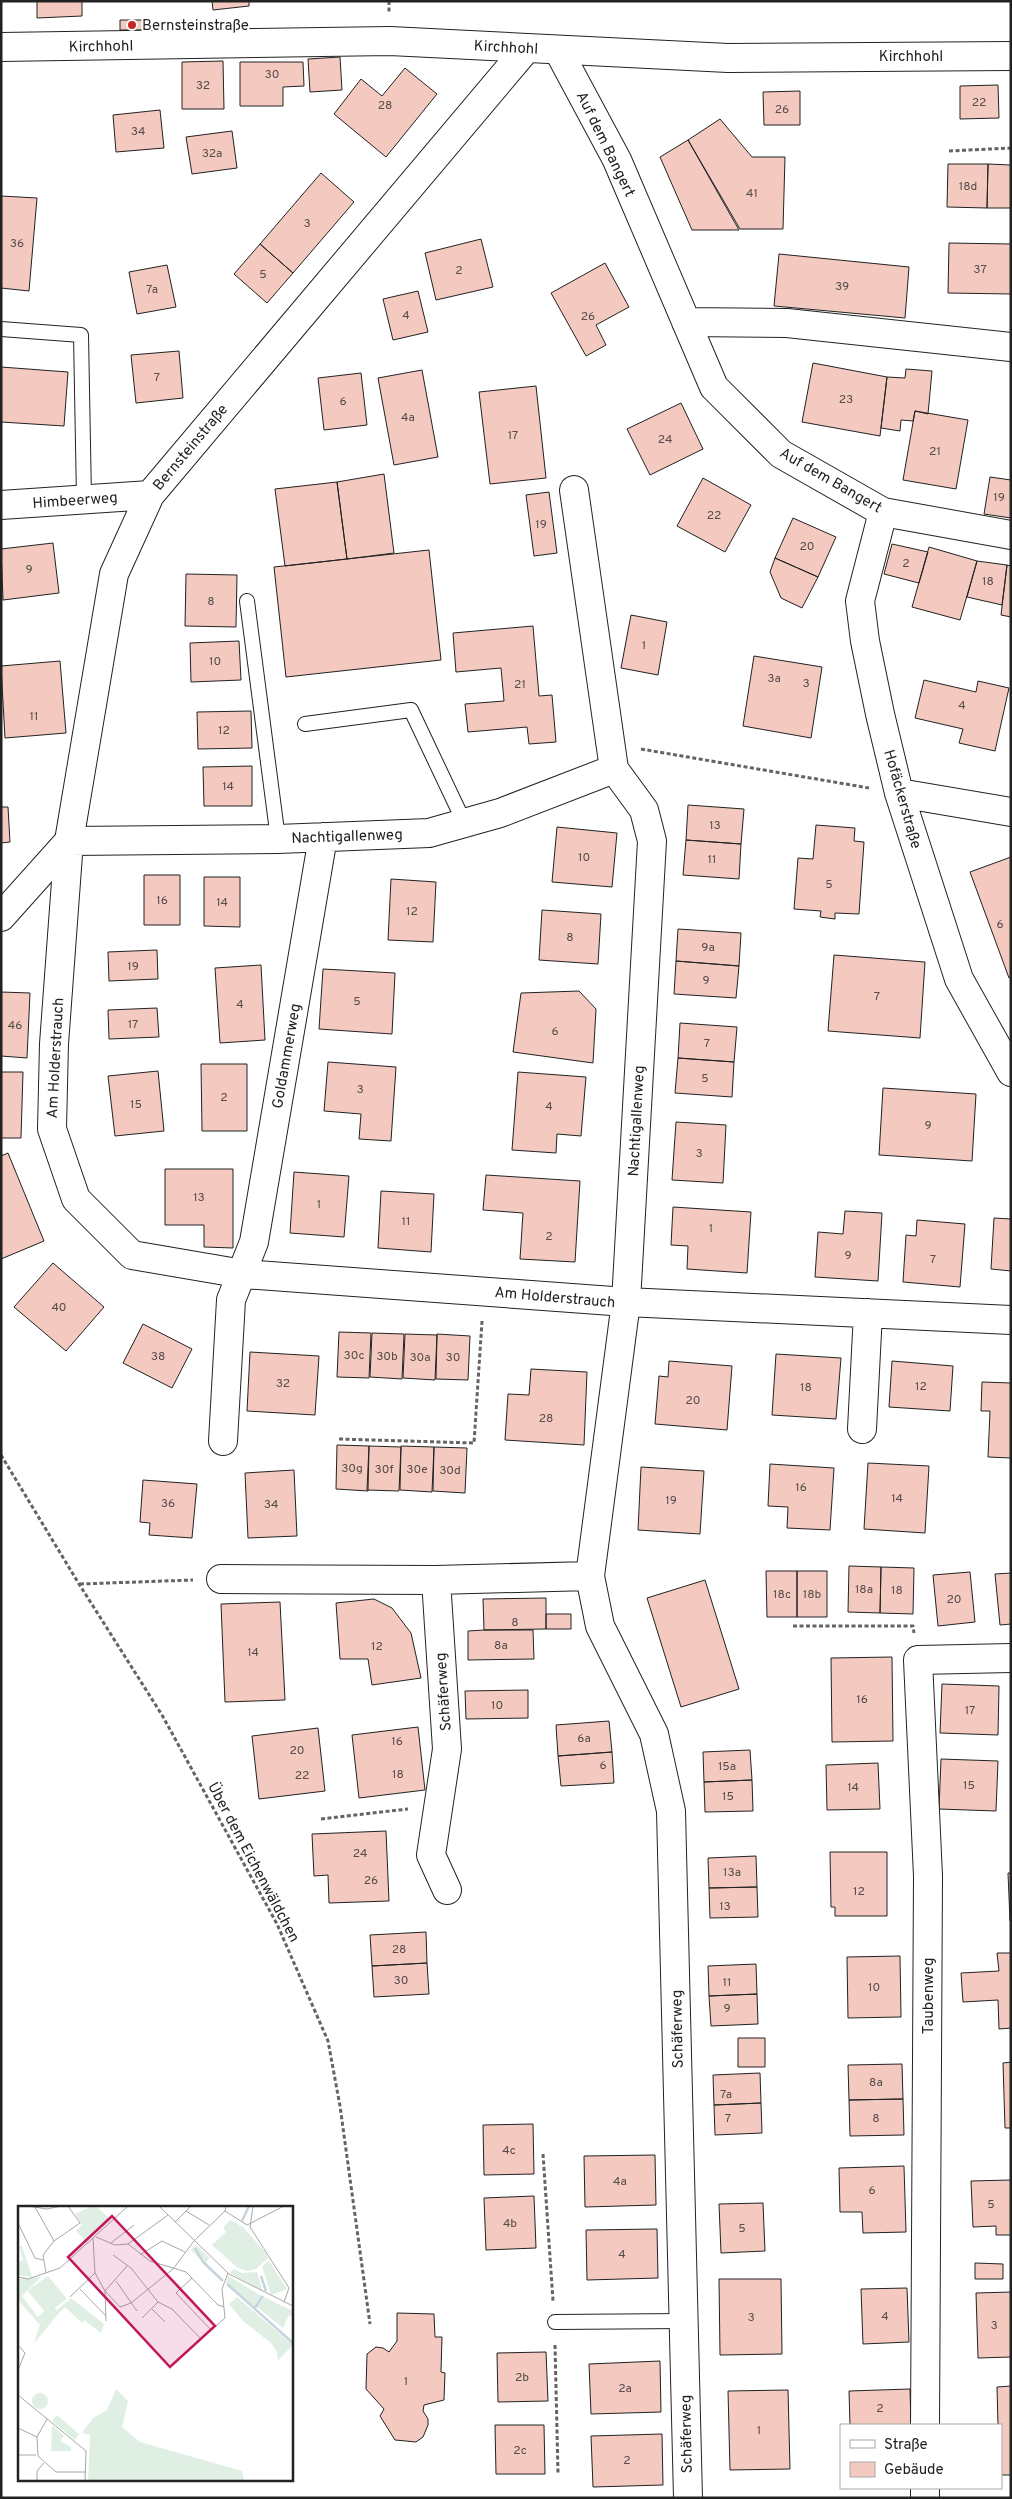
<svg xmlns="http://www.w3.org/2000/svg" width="1012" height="2499" font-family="Overpass,sans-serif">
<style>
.building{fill:#f3c9c0;stroke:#222}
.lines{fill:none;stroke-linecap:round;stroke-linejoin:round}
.service-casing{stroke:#222;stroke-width:16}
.minor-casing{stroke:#222;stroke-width:30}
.tertiary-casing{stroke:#222;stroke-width:30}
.path{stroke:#646464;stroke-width:3;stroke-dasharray:4 2.5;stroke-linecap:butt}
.service{stroke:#fff;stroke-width:14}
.minor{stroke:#fff;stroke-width:28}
.tertiary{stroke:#fff;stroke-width:28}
.poi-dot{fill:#c62828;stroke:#fff;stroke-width:2}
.labels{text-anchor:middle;stroke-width:4;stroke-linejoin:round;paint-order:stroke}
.number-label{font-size:12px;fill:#564c4a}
.poi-label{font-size:15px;fill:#222;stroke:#fff;text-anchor:start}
.street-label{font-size:15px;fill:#222;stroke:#fff}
.inset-river{fill:none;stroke:#c7d3dd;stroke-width:2.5}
.inset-road{fill:none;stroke:#a7a7a7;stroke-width:1}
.view{fill:#c2185b;fill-opacity:0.15;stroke:#c2185b;stroke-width:2.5}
.inset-edge{fill:none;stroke:#222;stroke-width:2.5}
</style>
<rect width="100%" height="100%" fill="#fff"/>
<path class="building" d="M37,1H82V16L37,18Z
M212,1H249V6L213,10Z
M120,20H144V30H120Z
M340,57L342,90L310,92L308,59Z
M223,61L224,109H182V62Z
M240,62H303L304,86L283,87V106H240Z
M405,68L437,94L386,157L334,114L361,79L382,96Z
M998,85L999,118L960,119V86Z
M800,91V125H764L763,92Z
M160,110L164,148L116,152L113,115Z
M720,119L752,157H785L783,229H740L688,140Z
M232,131L237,168L192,174L186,137Z
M688,140L739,230H692L660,157Z
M948,164H988L987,208L947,207Z
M988,164L1011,165V208H987Z
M321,173L354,202L293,273L260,244Z
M1,196L37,198L29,291L1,288Z
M481,239L493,287L436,300L425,253Z
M949,243L1011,244V294L948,293Z
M260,244L293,273L267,303L234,274Z
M779,254L909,267L905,318L774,306Z
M605,263L629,307L596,325L606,345L586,356L551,293Z
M167,265L176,307L137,314L129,272Z
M418,291L428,332L393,340L383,299Z
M179,351L183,398L136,403L131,355Z
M813,363L887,377L880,436L802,422Z
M1,367L68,372L64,426L1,422Z
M906,369L932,371L928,414L915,411L913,421L901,420L900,431L881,428L887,377L905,378Z
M422,370L438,457L394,465L378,378Z
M361,373L367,425L324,430L318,378Z
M536,386L546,478L490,484L479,392Z
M681,403L703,449L650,475L627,429Z
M915,411L968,420L956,489L903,480Z
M384,474L394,553L347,559L337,482Z
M990,477L1011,480V518L984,514Z
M703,478L751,505L725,552L677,526Z
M337,482L347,559L285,566L275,489Z
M549,492L557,553L534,556L526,495Z
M793,518L836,537L818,577L775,558Z
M53,543L59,593L3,600L1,549Z
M892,544L928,552L919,583L884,574Z
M929,547L977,561L960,620L912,607Z
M429,550L441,660L286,677L274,567Z
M775,558L818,577L802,608L781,598L770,572Z
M977,561L1007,565L1002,605L967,597Z
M1007,565L1011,566V617L1001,615Z
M186,574L237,575L236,627L185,626Z
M631,615L667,622L658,675L621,668Z
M533,626L539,696L552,695L556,742L529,744L527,727L468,732L465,704L504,701L501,668L456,672L453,633Z
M239,641L241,680L191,682L190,643Z
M754,656L822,667L811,738L743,726Z
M60,661L66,733L5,738L1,666Z
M924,680L976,692L978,681L1009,688L995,751L959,743L963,729L915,718Z
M251,711L252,748L198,749L197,712Z
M252,766V806H204L203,767Z
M688,805L744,809L741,844L686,840Z
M1,807H8L10,842L1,843Z
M816,825L855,828L854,841L864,842L859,914L835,913V919L820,917L821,911L794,909L798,858L813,859Z
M557,827L617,833L612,887L552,882Z
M686,840L741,844L739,879L683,875Z
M1011,857V977L1009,978L970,872Z
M144,875H180V925H144Z
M204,877H240V927L204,926Z
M391,879L436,882L433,942L388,940Z
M542,910L601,914L598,964L539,960Z
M678,929L741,933L739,966L676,961Z
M157,950L158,979L109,981L108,952Z
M834,955L925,962L920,1038L828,1031Z
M676,961L739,966L736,998L674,994Z
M261,965L265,1040L220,1043L215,968Z
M323,969L395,973L392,1034L319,1029Z
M579,991L596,1009L593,1063L513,1052L521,993Z
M1,992L30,993L27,1058L1,1056Z
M157,1008L159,1037L109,1039L108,1010Z
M680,1023L737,1027L734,1062L678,1058Z
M678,1058L734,1062L732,1097L675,1093Z
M328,1062L396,1067L391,1141L359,1139L361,1114L324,1111Z
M201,1064H247V1131H202Z
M158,1071L164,1131L115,1136L108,1076Z
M1,1072H23L21,1138H1Z
M518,1072L586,1077L581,1136L557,1134L556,1153L512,1150Z
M883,1088L976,1094L972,1161L879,1155Z
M676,1122L726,1125L723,1183L672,1180Z
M8,1153L44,1241L1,1259V1156Z
M165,1169H233V1248L204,1247V1225H165Z
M294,1172L349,1176L344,1237L290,1233Z
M486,1175L580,1181L575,1262L520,1259L523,1213L483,1210Z
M381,1191L434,1194L431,1252L378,1248Z
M673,1207L751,1212L747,1273L687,1269L688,1246L671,1245Z
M845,1211L882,1213L878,1281L815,1277L818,1232L843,1234Z
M994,1218L1011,1219V1271L991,1269Z
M917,1220L965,1224L960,1287L903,1282L906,1235L916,1236Z
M53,1263L104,1307L66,1351L14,1307Z
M143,1324L192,1349L172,1388L123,1363Z
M339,1332L371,1333L369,1378L337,1377Z
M372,1333L404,1334L402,1379L370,1377Z
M405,1334L437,1335L435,1380L403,1378Z
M437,1334L470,1336L468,1380L436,1379Z
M250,1352L319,1356L315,1415L247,1411Z
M776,1354L841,1358L836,1419L772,1415Z
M669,1361L732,1366L727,1430L655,1424L659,1376L668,1377Z
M892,1361L953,1366L950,1411L889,1407Z
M531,1369L587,1372L584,1445L505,1440L508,1394L529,1395Z
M982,1382L1011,1383V1458L988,1457L990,1411H981Z
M337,1445L369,1446L368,1491L336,1489Z
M369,1446L401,1447L399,1491L367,1490Z
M401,1446L434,1447L432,1492L400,1490Z
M434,1447L467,1448L465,1493L433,1491Z
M868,1463L929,1466L925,1533L864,1529Z
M770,1464L834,1468L830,1530L787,1528L788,1507L768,1506Z
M641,1467L704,1471L700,1534L638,1530Z
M294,1470L297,1536L248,1538L245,1473Z
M143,1480L197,1484L192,1538L149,1535L150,1523L140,1522Z
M849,1566L881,1567L880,1613L848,1612Z
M881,1567L914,1568L913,1614L880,1613Z
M766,1571H797V1617H767Z
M797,1571H827V1617H797Z
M970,1572L975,1622L938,1626L933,1575Z
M1011,1573V1624L1000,1625L995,1574Z
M705,1580L739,1689L681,1707L647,1598Z
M546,1598V1629L484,1630L483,1599Z
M374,1599L392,1608L411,1633L421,1678L372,1685L368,1659H340L336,1603Z
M280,1602L285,1700L225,1702L221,1604Z
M546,1614H571V1629H546Z
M484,1630H533L534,1659L468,1660V1631Z
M892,1657L893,1741L832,1742L831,1658Z
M942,1684L999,1686L998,1735L940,1733Z
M528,1690V1718L466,1719L465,1691Z
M609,1721L612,1752L558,1756L556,1725Z
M418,1727L425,1790L359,1798L352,1735Z
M318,1728L325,1791L259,1799L252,1736Z
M750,1750L752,1780L704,1782L703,1752Z
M612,1752L614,1783L561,1786L558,1756Z
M941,1759L998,1761L996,1811L939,1809Z
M878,1763L880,1809L827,1810L826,1765Z
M752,1780L753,1811L705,1812L704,1782Z
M386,1831L389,1901L329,1903L328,1875L314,1876L312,1834Z
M830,1852H887V1916H835V1907H831Z
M756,1856L757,1887L709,1888L708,1858Z
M1008,1873H1011V1921H1010Z
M757,1887L758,1917L710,1918L709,1888Z
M426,1932L427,1963L372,1966L370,1935Z
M997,1953H1011V2028L999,2029L998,2000L963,2002L961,1973L999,1971Z
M900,1956L901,2017L848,2018L847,1957Z
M427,1963L429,1994L374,1997L372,1966Z
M756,1964L757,1994L709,1996L708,1966Z
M757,1994L758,2024L711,2026L709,1996Z
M738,2038H765V2067H738Z
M1011,2062V2128H1005L1003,2063Z
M902,2064L903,2099L849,2100L848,2065Z
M760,2073L761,2103L714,2105L713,2075Z
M903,2099L904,2135L850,2136L849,2100Z
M761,2103L762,2133L715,2135L714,2105Z
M533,2124L534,2174L484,2175L483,2125Z
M655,2155L656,2205L585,2207L584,2156Z
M904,2166L906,2232L863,2233L862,2212H840L839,2168Z
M1011,2180V2235H996V2226L973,2227L971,2181Z
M534,2196L536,2248L486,2250L484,2198Z
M763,2203L765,2251L721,2253L719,2204Z
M657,2229L658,2278L587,2280L586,2230Z
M975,2263L1003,2264V2279H975Z
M719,2279H781L782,2354L720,2355Z
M907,2288L909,2342L863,2344L861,2289Z
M1011,2292V2357L978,2358L976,2293Z
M397,2313L434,2314L435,2337H442L441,2372L445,2373L444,2400L424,2405L423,2411L428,2419V2425L423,2437L416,2442L395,2440L380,2416L384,2409L366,2389L367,2354L376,2347L383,2348L389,2352L397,2341Z
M546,2352L548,2401L498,2402L497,2353Z
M660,2361L661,2412L591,2414L589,2364Z
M1011,2386V2475H1001V2425H998L997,2387Z
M910,2389L911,2425H850L849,2391Z
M788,2390L790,2469L730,2470L728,2391Z
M495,2425H544L545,2474H496Z
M662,2434L663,2485L593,2487L591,2436Z"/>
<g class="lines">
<defs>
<path id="service" d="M1,329L81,335L84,499
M247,601L278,839
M305,724L411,710L465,824
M555,2322L683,2321"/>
<path id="minor" d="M558,50L617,160L714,387L781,454L883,512L1011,535
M686,322L787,323L1011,347
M574,490L614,769L644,810L652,841L626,1302L590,1576L600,1626L654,1734L671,1811L688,2498
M1,505L150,495
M883,512L860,601L865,641L880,714L899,793L959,979L1011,1072
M614,769L500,813L429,833L278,839L69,841L54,1044L52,1129L76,1199L132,1255L243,1274L626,1302L1011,1320
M899,793L1011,812
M1,917L69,841L114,574L150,495L526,49
M862,1429L868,1313
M223,1441L231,1300L254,1242L323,837
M221,1579L436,1580L590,1576
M436,1580L447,1749L431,1855L447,1890
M925,2425L928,1876L918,1660L1011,1658
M925,2498V2488"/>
<path id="tertiary" d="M1,47L390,41L728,58L1011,56"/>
</defs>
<use href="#service" class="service-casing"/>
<use href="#minor" class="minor-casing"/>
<use href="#tertiary" class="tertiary-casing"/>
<path class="path" d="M389,1V13
M949,151L1011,148
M641,749L869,788
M339,1439L474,1443L482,1321
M1,1455L79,1584L162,1715L277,1924L328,2041L340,2106L370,2324
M80,1584L193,1580
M793,1626H913L914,1633
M321,1819L408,1809
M543,2154L553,2301
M555,2345L558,2473"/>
<use href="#service" class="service"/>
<use href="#minor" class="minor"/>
<use href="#tertiary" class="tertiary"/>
</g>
<circle class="poi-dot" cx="132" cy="25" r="5"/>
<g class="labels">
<g class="number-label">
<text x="272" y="78">30</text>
<text x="203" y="89">32</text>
<text x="979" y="106">22</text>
<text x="385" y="109">28</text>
<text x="782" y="113">26</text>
<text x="138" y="135">34</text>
<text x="212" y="157">32a</text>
<text x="968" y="190">18d</text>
<text x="752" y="197">41</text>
<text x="307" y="227">3</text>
<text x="17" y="247">36</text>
<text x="980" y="273">37</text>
<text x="459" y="274">2</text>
<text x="263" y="278">5</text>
<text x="842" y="290">39</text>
<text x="152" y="293">7a</text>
<text x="406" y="319">4</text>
<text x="588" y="320">26</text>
<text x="157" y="381">7</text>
<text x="846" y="403">23</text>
<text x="343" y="405">6</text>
<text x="408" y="421">4a</text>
<text x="513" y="439">17</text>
<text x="665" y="443">24</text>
<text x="935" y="455">21</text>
<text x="999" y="501">19</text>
<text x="714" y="519">22</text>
<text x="541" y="528">19</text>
<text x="807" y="550">20</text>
<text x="906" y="567">2</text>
<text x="29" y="573">9</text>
<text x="988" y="585">18</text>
<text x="211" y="605">8</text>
<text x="644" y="649">1</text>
<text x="215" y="665">10</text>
<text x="774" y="682">3a</text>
<text x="806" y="687">3</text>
<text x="520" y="688">21</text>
<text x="962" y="709">4</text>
<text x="34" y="720">11</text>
<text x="224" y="734">12</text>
<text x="228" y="790">14</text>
<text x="715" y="829">13</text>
<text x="584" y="861">10</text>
<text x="712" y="863">11</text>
<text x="829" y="888">5</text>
<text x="162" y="904">16</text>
<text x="222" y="906">14</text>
<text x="412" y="915">12</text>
<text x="1000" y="928">6</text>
<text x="570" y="941">8</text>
<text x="708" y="951">9a</text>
<text x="133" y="970">19</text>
<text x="706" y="984">9</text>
<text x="877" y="1000">7</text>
<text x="357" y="1005">5</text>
<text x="240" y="1008">4</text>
<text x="133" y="1028">17</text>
<text x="15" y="1029">46</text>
<text x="555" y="1035">6</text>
<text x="707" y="1047">7</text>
<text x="705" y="1082">5</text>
<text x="360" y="1093">3</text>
<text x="224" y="1101">2</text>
<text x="136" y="1108">15</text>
<text x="549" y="1110">4</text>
<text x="928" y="1129">9</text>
<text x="699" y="1157">3</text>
<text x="199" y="1201">13</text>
<text x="319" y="1208">1</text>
<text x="406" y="1225">11</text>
<text x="711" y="1232">1</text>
<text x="549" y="1240">2</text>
<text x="848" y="1259">9</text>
<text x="933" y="1263">7</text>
<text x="59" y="1311">40</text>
<text x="354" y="1359">30c</text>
<text x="158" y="1360">38</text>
<text x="387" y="1360">30b</text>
<text x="420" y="1361">30a</text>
<text x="453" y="1361">30</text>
<text x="283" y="1387">32</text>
<text x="921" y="1390">12</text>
<text x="806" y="1391">18</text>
<text x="693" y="1404">20</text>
<text x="546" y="1422">28</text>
<text x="352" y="1472">30g</text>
<text x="384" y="1473">30f</text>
<text x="417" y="1473">30e</text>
<text x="450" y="1474">30d</text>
<text x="801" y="1491">16</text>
<text x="897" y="1502">14</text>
<text x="671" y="1504">19</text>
<text x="168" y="1507">36</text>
<text x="271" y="1508">34</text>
<text x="864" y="1593">18a</text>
<text x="897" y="1594">18</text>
<text x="782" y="1598">18c</text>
<text x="812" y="1598">18b</text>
<text x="954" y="1603">20</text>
<text x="515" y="1626">8</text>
<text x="501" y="1649">8a</text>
<text x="377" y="1650">12</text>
<text x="253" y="1656">14</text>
<text x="862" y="1703">16</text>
<text x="497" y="1709">10</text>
<text x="970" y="1714">17</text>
<text x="584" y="1742">6a</text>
<text x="397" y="1745">16</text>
<text x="297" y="1754">20</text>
<text x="603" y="1769">6</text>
<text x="727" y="1770">15a</text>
<text x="398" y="1778">18</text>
<text x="302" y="1779">22</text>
<text x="969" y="1789">15</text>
<text x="853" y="1791">14</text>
<text x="728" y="1800">15</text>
<text x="360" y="1857">24</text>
<text x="732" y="1876">13a</text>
<text x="371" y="1884">26</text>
<text x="859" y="1895">12</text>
<text x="725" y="1910">13</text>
<text x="399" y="1953">28</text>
<text x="401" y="1984">30</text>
<text x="727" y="1986">11</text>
<text x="874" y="1991">10</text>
<text x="727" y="2012">9</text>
<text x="876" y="2086">8a</text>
<text x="726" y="2098">7a</text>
<text x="728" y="2122">7</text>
<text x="876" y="2122">8</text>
<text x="509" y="2154">4c</text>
<text x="620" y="2185">4a</text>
<text x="872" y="2194">6</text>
<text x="991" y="2208">5</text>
<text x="510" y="2227">4b</text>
<text x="742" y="2232">5</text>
<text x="622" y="2258">4</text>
<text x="885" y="2320">4</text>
<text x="751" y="2321">3</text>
<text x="994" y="2329">3</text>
<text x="522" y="2381">2b</text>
<text x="406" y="2385">1</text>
<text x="625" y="2392">2a</text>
<text x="880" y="2412">2</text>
<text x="759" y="2434">1</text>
<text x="520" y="2454">2c</text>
<text x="627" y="2464">2</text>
</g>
<g class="poi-label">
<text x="142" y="30">Bernsteinstraße</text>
</g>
<g class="street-label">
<text transform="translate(101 46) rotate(-1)" y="5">Kirchhohl</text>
<text transform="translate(506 47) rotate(3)" y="5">Kirchhohl</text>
<text x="911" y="61">Kirchhohl</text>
<text transform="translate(606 144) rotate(64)" y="5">Auf dem Bangert</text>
<text transform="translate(190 447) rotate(-50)" y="5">Bernsteinstraße</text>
<text transform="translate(831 480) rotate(30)" y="5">Auf dem Bangert</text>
<text transform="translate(75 500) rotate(-4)" y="5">Himbeerweg</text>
<text transform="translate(903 799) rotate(74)" y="5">Hofäckerstraße</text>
<text transform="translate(347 836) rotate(-2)" y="5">Nachtigallenweg</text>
<text transform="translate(286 1056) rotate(-80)" y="5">Goldammerweg</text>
<text transform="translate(55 1058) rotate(-87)" y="5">Am Holderstrauch</text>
<text transform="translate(636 1121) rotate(-87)" y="5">Nachtigallenweg</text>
<text transform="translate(555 1297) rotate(5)" y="5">Am Holderstrauch</text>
<text transform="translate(443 1692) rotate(-94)" y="5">Schäferweg</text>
<text transform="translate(254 1862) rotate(62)" y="5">Über dem Eichenwäldchen</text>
<text transform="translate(928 1996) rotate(-90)" y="5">Taubenweg</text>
<text transform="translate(677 2029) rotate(-91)" y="5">Schäferweg</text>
<text transform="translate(686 2434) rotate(-91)" y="5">Schäferweg</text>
</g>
</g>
<g transform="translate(18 2206)">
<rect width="275" height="275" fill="#fff"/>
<path d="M1,40H4L14,71L0,69V56L5,54ZM251,55L269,83L253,89L244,60ZM216,63L224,67L239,66L245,85L212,67ZM30,70L49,93L33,105L13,82ZM210,70L244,90L235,102L208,77ZM219,91L275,139L260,154L259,146L253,137L225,115L211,98ZM53,92L86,118L83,127L66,114L64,117L47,101L42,106L39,104ZM39,209L61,228L57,234L34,215Z" fill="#e0efe3"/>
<path d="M23,71L4,90L20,111L26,105L10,85L13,82L33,105L36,102L42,106L16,137L22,119L0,94V73ZM98,183L110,195L104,221L122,236L224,265L226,275H70L72,229L64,227L75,212L89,204ZM14 195a8 8 0 1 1 16 0a8 8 0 1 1-16 0ZM34,219L46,230L42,235L53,241V245H33Z" fill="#e0efe3"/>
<path d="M74,0H78L91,12L67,34L58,25L64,19L57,8Z" fill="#e0efe3"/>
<path d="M212,14L225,21L248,47L250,52L238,63L230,65L220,62L194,39L208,26L205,22ZM178,39L192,52L188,56L205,77L173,44ZM246,91L275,105V110L271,109L265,122L239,101Z" fill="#e0efe3"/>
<path class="inset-river" d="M224,15L231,0M177,42L185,56L205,75M243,70L248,85M209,78L275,137M236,103L245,90"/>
<path class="inset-road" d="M10,0L29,3L43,0M141,0L211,68L275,100M235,0L232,21L271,82L266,96M17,1L36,35L25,49L28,67M168,5L191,19M207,5L229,19L266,0M157,16L173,0M0,17L17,52L25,54M78,31L97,39L110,38L150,9M75,32L77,67L87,85L88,115M36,35L62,17L50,0M93,37L116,19M110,38L132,55L168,66L200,99L206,101M95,49L113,62L140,96L154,103L183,133L207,112L204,83L210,67M122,49L144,35L167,46M109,60L87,85L102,101L113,97L155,63L176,35L207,5L208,0M0,71L10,73L42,62L110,0M174,72L158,87L193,124M98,75L119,105M62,83L88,110M52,91L77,67M134,103L147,116M124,112L140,96M0,139L7,147L0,164M0,189L68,245L67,275M29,213L19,231L20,250L38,266H68M0,222L19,231M0,249H18M19,275V265L26,257"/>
<path class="view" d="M94,10L197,120L152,161L50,51Z"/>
<rect width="275" height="275" class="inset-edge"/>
</g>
<rect width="1012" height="2499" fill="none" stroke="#222222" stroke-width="5"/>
<rect x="840" y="2424" width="162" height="65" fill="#ffffff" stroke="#a7a7a7"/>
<rect x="850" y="2440" width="25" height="8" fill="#ffffff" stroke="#a7a7a7"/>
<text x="884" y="2449" font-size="15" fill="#222222">Straße</text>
<rect x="850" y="2462" width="25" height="15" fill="#f3c9c0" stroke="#a7a7a7"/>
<text x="884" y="2474" font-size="15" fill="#222222">Gebäude</text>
</svg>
